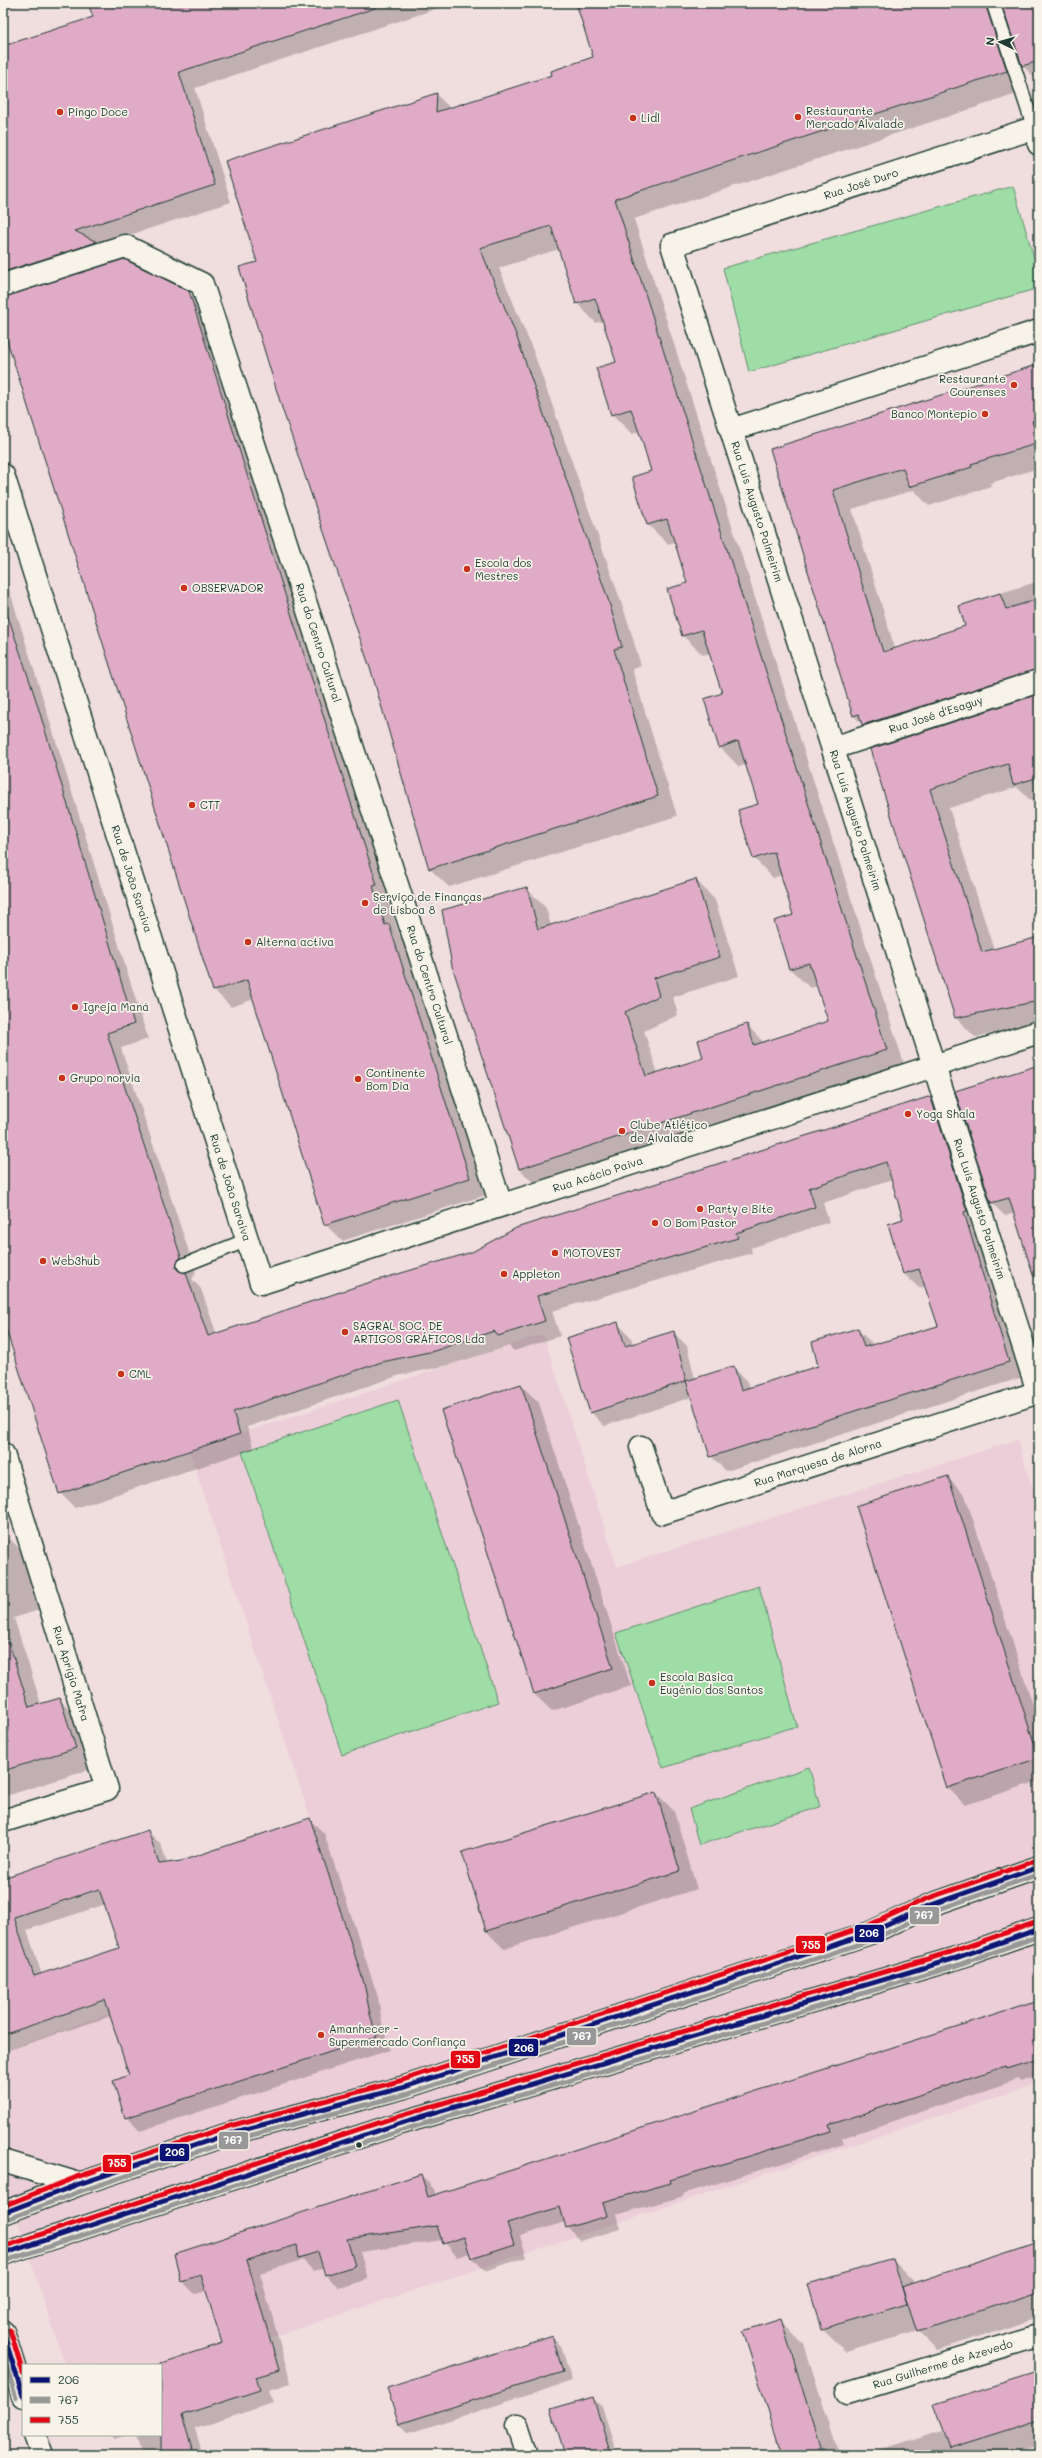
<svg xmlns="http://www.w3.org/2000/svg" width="1042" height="2458" font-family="Mali,sans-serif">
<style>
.built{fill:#ebced7}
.green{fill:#9edda6;stroke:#5e8d6d}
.shadow{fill:#0003;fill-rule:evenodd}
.building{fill:#dfabc6;stroke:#1f3d34;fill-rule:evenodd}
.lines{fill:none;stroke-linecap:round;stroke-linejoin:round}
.lane-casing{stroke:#1f3d34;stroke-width:16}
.street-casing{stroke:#1f3d34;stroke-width:25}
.secondary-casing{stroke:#1f3d34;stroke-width:25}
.lane{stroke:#f7f3e8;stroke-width:13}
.street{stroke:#f7f3e8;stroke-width:22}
.secondary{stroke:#f7f3e8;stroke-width:22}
.bus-1-casing{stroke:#f7f3e8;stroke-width:8}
.bus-2-casing{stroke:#f7f3e8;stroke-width:8}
.bus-3-casing{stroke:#f7f3e8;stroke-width:8}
.bus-1{stroke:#0a1274;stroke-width:5}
.bus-2{stroke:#979897;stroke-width:5}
.bus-3{stroke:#e30613;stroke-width:5}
.poi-dot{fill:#c8321e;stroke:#f7f3e8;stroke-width:1.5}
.bus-dot{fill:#1f3d34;stroke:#f7f3e8;stroke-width:1.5}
.labels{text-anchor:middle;stroke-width:3.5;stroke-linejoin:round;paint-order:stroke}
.poi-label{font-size:11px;fill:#1f3d34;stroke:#f7f3e8;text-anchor:start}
.street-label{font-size:11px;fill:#1f3d34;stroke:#f7f3e8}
.line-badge{stroke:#f7f3e8;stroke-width:1.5}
.badge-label{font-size:11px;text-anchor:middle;font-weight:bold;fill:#fff}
</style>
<rect width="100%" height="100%" fill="#f0ddde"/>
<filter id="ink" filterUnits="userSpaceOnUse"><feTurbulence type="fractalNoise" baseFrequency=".025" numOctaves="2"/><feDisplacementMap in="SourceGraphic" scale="8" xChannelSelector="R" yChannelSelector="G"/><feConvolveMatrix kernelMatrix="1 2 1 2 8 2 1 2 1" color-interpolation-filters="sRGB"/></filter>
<g filter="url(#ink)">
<path class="built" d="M543,1334L617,1567L1017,1440L1039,1507V2083L161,2374V2365H65L3,2176V2051L347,1929L188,1447L240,1434Z"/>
<path class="green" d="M1013,186L1039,275V288L749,372L723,268Z
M398,1400L498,1702L342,1755L242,1452Z
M759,1586L797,1726L663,1768L616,1633Z
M809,1767L820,1807L699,1845L689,1809Z"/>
<path class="shadow" d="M3,3H24L3,10Z
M89,3H454L195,88L231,202L99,245L10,293L8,298L188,292L205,309L393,901L389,902L399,935L405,942L486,1195L342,1241L325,1224L254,999L231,1007L214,990L3,325V47L94,18Z
M577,3H1039V82L1023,66L1006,15L1004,25L1026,91L634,219L906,1070L539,1188L519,1169L526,888L546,908L551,926L696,880L715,900L739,976L673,997L678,1015L644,1031L658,1074L704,1059L747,1025L764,1043L829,1022L818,986L810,988L790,969L795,915L782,875L773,878L754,858L759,805L747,764L739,767L720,747L723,694L710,653L703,655L683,636L668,590L689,583L675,542L668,544L648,525L653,472L640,431L632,434L612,414L617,362L604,321L596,323L577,303L559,249L499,268L534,353L628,622L641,666L632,669L677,816L449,887L429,868L258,262L436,94L450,108L554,75L595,57Z
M1039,366V468L990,483L991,486L929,506L914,490L852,509L895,649L967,627L960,606L1039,581V802L1034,804L1017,787L949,808L994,950L1039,936V1024L975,1037L955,1017L884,746L853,715L771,450Z
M3,569L148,1039L121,1048L196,1273L192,1279L201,1289L217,1335L472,1253L931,1099L946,1114L1023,1377L726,1471L711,1456L692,1397L604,1426L591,1412L617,1323L631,1337L633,1344L673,1332L687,1346L695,1379L733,1367L748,1382L750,1388L820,1367L858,1330L873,1344L939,1327L926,1286L919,1288L904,1274V1220L892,1180L823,1203L829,1222L751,1248L752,1253L552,1311L560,1336L514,1351L509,1346L449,1365L397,1376L247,1427L254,1449L75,1508L60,1493L3,1316Z
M1039,1066V1293L1015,1213L1005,1216L992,1203L956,1092Z
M521,1385L539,1403L631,1686L552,1711L534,1694Z
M947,1477L965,1495L1039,1724V1781L965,1805L947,1787Z
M10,1539L30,1559L45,1608L14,1618L41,1704L59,1699L80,1719L95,1768L3,1797V1541Z
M656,1793L674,1811L697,1889L504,1949L486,1931L463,1852Z
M310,1820L324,1833L378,1997L383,2028L390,2050L140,2131L126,2117L131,2076L111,2016L3,2052V1879L147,1831L161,1844L167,1864L181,1862ZM106,1904L120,1948L42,1975L27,1930Z
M1039,2001V2076L1021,2082L1019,2079L842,2138L844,2144L683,2194L684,2196L616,2215L620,2229L580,2241L567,2227L565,2222L520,2236L527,2257L485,2271L472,2257L470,2253L457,2257L443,2240L360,2252L368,2279L339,2288L326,2275L324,2267L313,2271L303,2260L260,2273L291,2383L269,2390L273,2403L195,2429L203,2455H142L136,2435H161V2365H155L223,2344L207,2291L195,2294L182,2281L421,2175L434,2189L436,2196Z
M1039,2244V2317L937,2350L918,2331L846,2352L822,2329L893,2260L916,2284Z
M780,2320L804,2344L839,2455H783Z
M552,2336L561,2346L572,2381L409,2433L400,2424Z
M1039,2371V2445L1008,2455H866L942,2431L947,2436Z
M593,2398L602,2407L617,2455H566Z
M110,2435H128L114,2439Z
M430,2452L432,2455H421Z"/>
<path class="building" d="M88,3H374L375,8L179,72L215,185L75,231L97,242L3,272V46L93,17Z
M576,3H985L1007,71L615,199L887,1050L519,1169L452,966L442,910L527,887L538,929L696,879L720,957L654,978L659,996L625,1012L646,1076L703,1058L698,1040L747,1024L754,1045L828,1021L809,963L789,969L774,921L793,915L774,852L753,859L738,810L758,804L738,741L719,748L704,699L722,693L712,662L702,630L682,636L667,589L687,583L677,550L667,519L647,525L632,477L651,471L642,441L631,409L611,415L596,368L616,362L595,298L576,304L551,226L480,248L515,332L609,602L622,647L614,649L658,796L429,869L372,674L282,408L239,267L257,262L225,161L437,93L436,112L552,75L551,71L593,57Z
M1001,3H1039V61L1022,66Z
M124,259L189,291L377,885L373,886L385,925L389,924L470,1178L324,1225L247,980L213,991L3,328V297Z
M1039,364V419L1032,421L1039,443L971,464L972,467L909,487L903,468L833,490L883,652L965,626L959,606L1000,593L1006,609L1039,599V669L862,725L859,714L853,716L770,449Z
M3,616H8L35,697L134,1024L107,1033L181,1257L178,1260L176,1268L179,1271L186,1273L208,1336L361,1285L472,1252L516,1228L928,1097L931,1098L967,1211L964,1212L1009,1362L710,1457L686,1381L734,1366L741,1390L818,1366L812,1342L858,1328L864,1347L938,1326L919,1269L903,1274L888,1224L903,1219L886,1162L809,1188L815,1207L736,1233L738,1238L537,1296L545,1321L498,1336L494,1331L434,1351L382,1362L233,1412L240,1434L59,1494L3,1320Z
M1039,694V777L1013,785L1008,764L930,789L982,952L1039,937V1001L955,1018L870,749Z
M1039,1065V1275H1033L1009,1198L991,1203L955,1091Z
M618,1322L625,1346L674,1331L686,1381L590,1413L566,1338Z
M521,1384L613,1668L534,1694L441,1410Z
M948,1476L1039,1758L947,1788L856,1506Z
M3,1643H9L29,1707L60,1698L76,1748L3,1771Z
M656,1792L680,1871L486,1931L462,1852Z
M310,1818L364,1983L370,2014L377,2037L125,2118L113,2081L129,2075L105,2000L3,2035V1878L148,1830L159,1864L181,1861ZM99,1889L119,1948L34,1976L14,1917Z
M1039,2000V2059L1007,2069L1006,2066L829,2125L831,2131L670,2180L671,2183L603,2202L607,2216L566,2228L560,2207L507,2223L514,2244L471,2258L464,2237L443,2244L437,2226L347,2239L355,2266L325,2275L318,2252L299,2258L297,2245L247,2260L279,2370L256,2377L260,2390L182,2415L194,2455H161V2363L222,2343L201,2275L181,2281L174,2254L421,2174L428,2197Z
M1039,2242V2291L917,2332L902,2287Z
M893,2259L907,2304L821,2329L808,2284Z
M781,2319L807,2404L823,2455H782L743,2331Z
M552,2335L563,2372L399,2424L387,2388Z
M1039,2371V2419L950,2447L934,2404Z
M593,2397L611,2455H565L551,2409Z"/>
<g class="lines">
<defs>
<path id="lane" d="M993,3L1034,128
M184,1265L247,1240"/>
<g id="street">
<path id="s1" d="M1039,144L1034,128L672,245L1039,1395"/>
<path id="s2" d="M3,285L125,246L202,284L501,1205"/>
<path d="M731,430L1039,331"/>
<path id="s3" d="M3,475L261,1283L1039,1032"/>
<path id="s4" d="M833,748L1039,681"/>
<path id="s5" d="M641,1447L662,1513L1039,1392"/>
<path id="s6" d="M3,1454L107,1789L3,1821"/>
<path id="s7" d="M847,2393L1039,2335"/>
<path d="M517,2425L527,2455"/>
</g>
<path id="secondary" d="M3,2161L79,2184
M3,2213L79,2184L235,2132L405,2087L870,1933L928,1906L1039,1867
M3,2254L401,2123L953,1959L1039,1929
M3,2332L23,2396
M35,2435L42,2455"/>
</defs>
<use href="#lane" class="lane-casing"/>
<use href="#street" class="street-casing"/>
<use href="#secondary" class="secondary-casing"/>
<use href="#lane" class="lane"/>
<use href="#street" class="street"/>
<use href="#secondary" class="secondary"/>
<defs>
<path id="bus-1" d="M3,2213L79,2184L235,2132L405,2087L870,1933L928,1906L1039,1867
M3,2254L401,2123L953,1959L1039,1929
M3,2332L23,2396"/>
<path id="bus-2" d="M5,2220L81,2191L237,2139L407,2094L872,1940L931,1912L1039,1874
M5,2261L403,2130L955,1966L1039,1936
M3,2355L16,2398"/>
<path id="bus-3" d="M3,2206L77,2177L233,2125L403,2080L867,1926L926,1899L1037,1860
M3,2247L399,2116L951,1952L1037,1922
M10,2330L23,2373"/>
</defs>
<use href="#bus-1" class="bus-1-casing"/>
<use href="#bus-2" class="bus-2-casing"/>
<use href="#bus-3" class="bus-3-casing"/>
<use href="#bus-1" class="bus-1"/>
<use href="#bus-2" class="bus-2"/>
<use href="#bus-3" class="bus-3"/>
</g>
</g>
<g class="poi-dot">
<circle cx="60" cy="112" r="4"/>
<circle cx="798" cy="117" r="4"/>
<circle cx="633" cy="118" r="4"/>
<circle cx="1014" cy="385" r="4"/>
<circle cx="985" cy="414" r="4"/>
<circle cx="467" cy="569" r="4"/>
<circle cx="184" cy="588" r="4"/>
<circle cx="192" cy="805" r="4"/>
<circle cx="365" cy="903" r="4"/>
<circle cx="248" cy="942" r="4"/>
<circle cx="75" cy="1007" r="4"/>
<circle cx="62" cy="1078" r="4"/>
<circle cx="358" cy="1079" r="4"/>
<circle cx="908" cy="1114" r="4"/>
<circle cx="622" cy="1131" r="4"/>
<circle cx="700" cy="1209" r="4"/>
<circle cx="655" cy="1223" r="4"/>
<circle cx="555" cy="1253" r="4"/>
<circle cx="43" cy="1261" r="4"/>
<circle cx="504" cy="1274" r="4"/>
<circle cx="345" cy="1332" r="4"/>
<circle cx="121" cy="1374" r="4"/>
<circle cx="652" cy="1683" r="4"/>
<circle cx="321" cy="2035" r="4"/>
</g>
<circle class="bus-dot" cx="359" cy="2145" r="3.5"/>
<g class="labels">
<g class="poi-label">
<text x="806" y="115">Restaurante<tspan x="806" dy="13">Mercado Alvalade</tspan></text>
<text x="68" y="116">Pingo Doce</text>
<text x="641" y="122">Lidl</text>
<text x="1006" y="383" text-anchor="end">Restaurante<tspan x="1006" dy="13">Courenses</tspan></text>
<text x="977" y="418" text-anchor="end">Banco Montepio</text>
<text x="475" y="567">Escola dos<tspan x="475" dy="13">Mestres</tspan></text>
<text x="192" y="592">OBSERVADOR</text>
<text x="200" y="809">CTT</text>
<text x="373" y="901">Serviço de Finanças<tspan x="373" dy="13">de Lisboa 8</tspan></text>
<text x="256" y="946">Alterna activa</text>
<text x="83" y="1011">Igreja Maná</text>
<text x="366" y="1077">Continente<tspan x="366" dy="13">Bom Dia</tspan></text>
<text x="70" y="1082">Grupo norvia</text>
<text x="916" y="1118">Yoga Shala</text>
<text x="630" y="1129">Clube Atlético<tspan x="630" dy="13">de Alvalade</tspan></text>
<text x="708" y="1213">Party e Bite</text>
<text x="663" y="1227">O Bom Pastor</text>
<text x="563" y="1257">MOTOVEST</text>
<text x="51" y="1265">Web3hub</text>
<text x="512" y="1278">Appleton</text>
<text x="353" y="1330">SAGRAL SOC. DE<tspan x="353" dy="13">ARTIGOS GRÁFICOS Lda</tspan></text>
<text x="129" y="1378">CML</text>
<text x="660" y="1681">Escola Básica<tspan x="660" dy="13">Eugénio dos Santos</tspan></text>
<text x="329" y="2033">Amanhecer -<tspan x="329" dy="13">Supermercado Confiança</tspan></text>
</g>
<g class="street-label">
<text transform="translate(861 184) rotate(-18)" y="4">Rua José Duro</text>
<text dy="4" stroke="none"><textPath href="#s1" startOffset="677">Rua Luís Augusto Palmeirim</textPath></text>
<text dy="4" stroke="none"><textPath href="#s2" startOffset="591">Rua do Centro Cultural</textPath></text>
<text dy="4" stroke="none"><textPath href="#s4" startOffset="108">Rua José d'Esaguy</textPath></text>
<text dy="4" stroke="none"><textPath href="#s1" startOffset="1001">Rua Luís Augusto Palmeirim</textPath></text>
<text dy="4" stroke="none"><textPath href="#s3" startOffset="424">Rua de João Saraiva</textPath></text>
<text dy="4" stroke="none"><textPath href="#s2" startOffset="951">Rua do Centro Cultural</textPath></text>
<text dy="4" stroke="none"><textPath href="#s3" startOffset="1202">Rua Acácio Paiva</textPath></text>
<text dy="4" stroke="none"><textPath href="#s3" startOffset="748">Rua de João Saraiva</textPath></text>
<text dy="4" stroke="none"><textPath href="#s1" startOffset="1409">Rua Luís Augusto Palmeirim</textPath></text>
<text dy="4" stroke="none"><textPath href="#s5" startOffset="233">Rua Marquesa de Alorna</textPath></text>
<text dy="4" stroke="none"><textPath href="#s6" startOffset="230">Rua Aprígio Mafra</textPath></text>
<text dy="4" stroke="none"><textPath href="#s7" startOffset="100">Rua Guilherme de Azevedo</textPath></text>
</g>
</g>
<g class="line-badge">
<rect x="909" y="1906" width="31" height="19" rx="4" fill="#979897"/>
<rect x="854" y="1924" width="31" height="19" rx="4" fill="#0a1274"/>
<rect x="795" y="1935" width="31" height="19" rx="4" fill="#e30613"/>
<rect x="566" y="2027" width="31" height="19" rx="4" fill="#979897"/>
<rect x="508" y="2038" width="31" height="19" rx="4" fill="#0a1274"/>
<rect x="450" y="2050" width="31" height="19" rx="4" fill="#e30613"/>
<rect x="218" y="2131" width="31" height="19" rx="4" fill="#979897"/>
<rect x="159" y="2143" width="31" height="19" rx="4" fill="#0a1274"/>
<rect x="102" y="2154" width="30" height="19" rx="4" fill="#e30613"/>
</g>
<g class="badge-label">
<text x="924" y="1919">767</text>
<text x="869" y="1937">206</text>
<text x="811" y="1949">755</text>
<text x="582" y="2040">767</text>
<text x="524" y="2052">206</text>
<text x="465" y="2063">755</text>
<text x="233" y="2144">767</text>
<text x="175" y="2156">206</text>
<text x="117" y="2167">755</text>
</g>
<rect width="1042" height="2458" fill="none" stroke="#f7f3e8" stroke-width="16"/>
<rect x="8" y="8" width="1026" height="2442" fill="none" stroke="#1f3d34" stroke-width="1.5" filter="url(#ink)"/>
<rect x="22" y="2364" width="140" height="72" fill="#f7f3e8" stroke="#a1aaa0"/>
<rect x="30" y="2377" width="20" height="6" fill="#0a1274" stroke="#a1aaa0"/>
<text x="58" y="2384" font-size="12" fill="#1f3d34">206</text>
<rect x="30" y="2397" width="20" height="6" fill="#979897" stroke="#a1aaa0"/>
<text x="58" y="2404" font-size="12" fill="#1f3d34">767</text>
<rect x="30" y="2417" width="20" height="6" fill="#e30613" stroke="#a1aaa0"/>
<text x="58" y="2424" font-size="12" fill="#1f3d34">755</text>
<g transform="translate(1000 42) rotate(275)" stroke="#f7f3e8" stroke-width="3" paint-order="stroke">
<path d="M0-3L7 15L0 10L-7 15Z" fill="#1f3d34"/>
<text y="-6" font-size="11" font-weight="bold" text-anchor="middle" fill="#1f3d34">N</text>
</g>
</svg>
